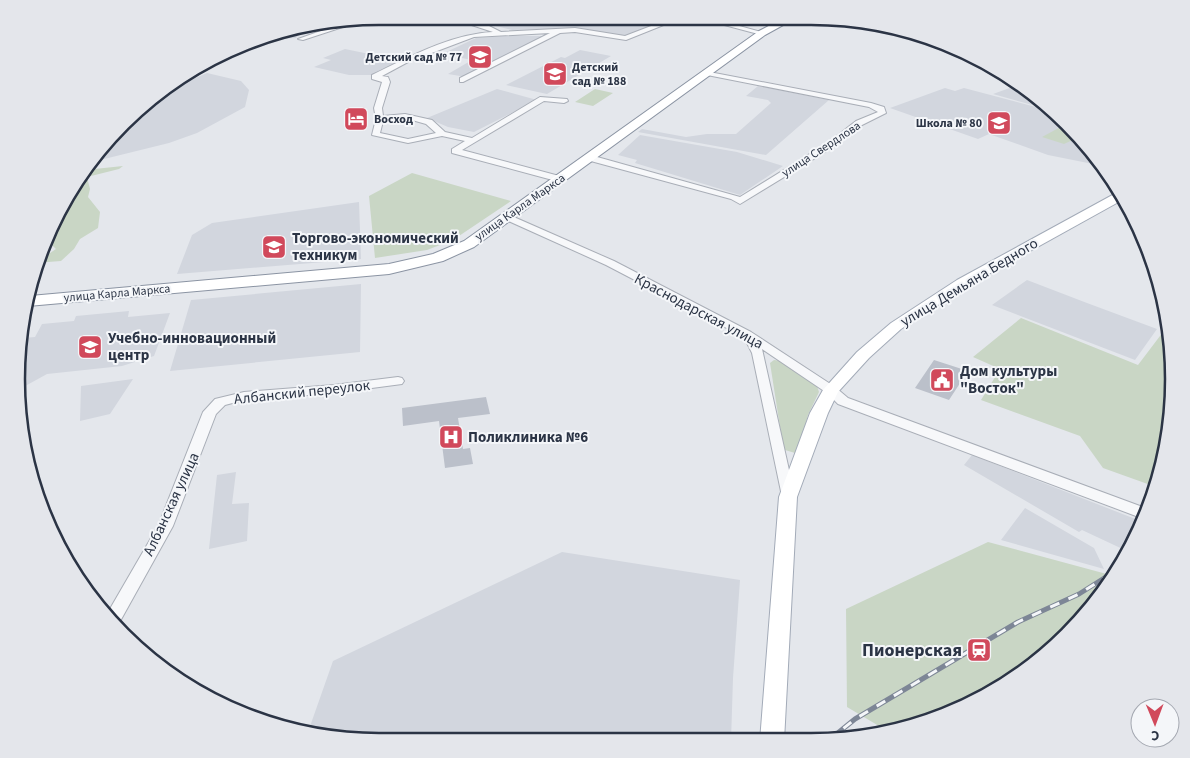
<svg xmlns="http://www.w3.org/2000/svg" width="1190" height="758" font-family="'Source Sans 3',sans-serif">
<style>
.built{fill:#d2d6de}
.green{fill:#c9d6c5}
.building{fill:#bbc0ca}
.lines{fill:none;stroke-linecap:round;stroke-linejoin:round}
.minor-casing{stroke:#a9aeb7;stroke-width:2}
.major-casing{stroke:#a3abb8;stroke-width:2}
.highway-casing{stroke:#8b94a3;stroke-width:2}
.minor{fill:#f7f8fa;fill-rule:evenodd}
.major{fill:#fff;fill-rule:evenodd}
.highway{fill:#fff;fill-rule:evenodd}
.rail-casing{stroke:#7d8696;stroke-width:5}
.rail{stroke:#f4f6f9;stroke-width:3;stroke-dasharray:10;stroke-linecap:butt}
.labels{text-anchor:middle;stroke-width:4;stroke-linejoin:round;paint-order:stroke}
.far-poi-label{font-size:12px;font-weight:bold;fill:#2b3445;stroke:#f4f6f9;text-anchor:end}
.far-street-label{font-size:12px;fill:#2b3445;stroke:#f4f6f9}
.poi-label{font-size:15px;font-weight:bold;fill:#2b3445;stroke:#f4f6f9;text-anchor:start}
.street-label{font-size:15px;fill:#2b3445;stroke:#f4f6f9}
.near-poi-label{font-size:18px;font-weight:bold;fill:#2b3445;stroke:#f4f6f9;text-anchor:end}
.rim{fill:none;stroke:#2b3445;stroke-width:2.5}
</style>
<rect width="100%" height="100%" fill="#e4e7ec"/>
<path class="built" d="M459,17L673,18L625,36L579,28L512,30Z
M355,20L318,32L302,30L296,38L254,40L263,35Z
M508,36H543L466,77L448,74L472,60L442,54L476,38Z
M345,49L403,61L378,75H349L314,67L331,60L323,58Z
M580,50L611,56L547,94L506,85L561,57L565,58Z
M230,52L241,54L173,81L177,78Z
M207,73L241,81L249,90L245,107L197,133L169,143L96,161V154L161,93Z
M1018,85L1050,106L1051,107L1047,109L993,94Z
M758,86L829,100L766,155L638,132L642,129L686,137L707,134H736L771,103L768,100L746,96Z
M945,88L955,91L964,88L1055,112L1099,158L1098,165L1048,155L989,134L978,139L890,108Z
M497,89L537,100L474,132L448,127L427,118Z
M640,135L737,152L783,166L740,195L635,163L637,160L618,155Z
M359,202L361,259L177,274L192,235L212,223Z
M1027,280L1087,303L1157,329L1135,360L992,305Z
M361,284L360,352L170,371L191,300Z
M129,311L128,317L170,313L154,356L122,366L47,374L18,390L16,379L23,338L35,337L42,324L74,321L76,316Z
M133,379L110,414L80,421L81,386Z
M972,455L1143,522L1129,552L1082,530L1079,532L964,465Z
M236,472L232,504L249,503L247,541L209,549L217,475Z
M1025,508L1094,548L1104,569L1001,540Z
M562,552L740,580L733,678L731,741L332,739L308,732L333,661Z"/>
<path class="green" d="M595,89L613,93L593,106L575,102Z
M1066,124L1079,137L1064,144L1042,137Z
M123,166L119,169L87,177L90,189L88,197L100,212L98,228L80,239L74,249L61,261L35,263L56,249L47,240L85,170Z
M412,173L511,201L453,240L427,250L375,258L369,196Z
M1021,318L1138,365L1163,332L1169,333L1173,355L1171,426L1156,487L1103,468L1080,436L981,400L1000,369L973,357Z
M774,360L781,361L817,386L819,392L808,415L798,452L795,453L785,450L783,446L770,363Z
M988,542L1114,576L1084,618L1032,667L972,704L905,729L889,732L847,707L846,609Z"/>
<path class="building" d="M934,360L968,371L949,400L915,388Z
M486,397L490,414L458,418L463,449L470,448L473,464L445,468L439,421L403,426L402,408Z"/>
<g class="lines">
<defs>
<path id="minor" d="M447,17H456L487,25L501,32L575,28L625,36L672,18H681L626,40L575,32L560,33L463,82H460V78L550,33L474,37L408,62L382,76L388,77L390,82L382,108L383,116L405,114L432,120L445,132L472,138L540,97L567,99L568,101L564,103L544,101L462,150L563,177V181L560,182L452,153V149L465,141L442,136L408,143L372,135L376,119L374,108L382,82L372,79V75C409,57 451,34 493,32ZM405,118L426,124L436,133L408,139L380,133L383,121Z
M698,18H710L765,33L762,35Z
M361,19V21L303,40L298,39L349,21Z
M704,71L871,103L884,107L886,113L862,125L835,146L740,204L731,199L587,160L586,158L590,155L740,197L829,142L856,121L878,112L869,107L707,75L703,73Z
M507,214L614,261L751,332L835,387L848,398L1148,509L1144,519L838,404L827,393L762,349L795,497L793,501H783L752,353L744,337L606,265L504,219V215Z
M398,377L402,378L404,381L402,384L334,393L244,400L225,405L216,414L173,526L118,625L107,614L158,526L203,412L215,399L244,392L334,385Z"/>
<path id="major" d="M1118,192H1120L1124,199L967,286L901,329L869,358L838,392L828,413L797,497L784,741H760L779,497L810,413L823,390L857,352L891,323L957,280Z"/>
<path id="highway" d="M782,19H794L765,35L474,247L443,261L389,274L28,306L30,296L389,264L433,254L464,241L759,31Z"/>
</defs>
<use href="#minor" class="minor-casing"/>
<use href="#major" class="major-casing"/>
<use href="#highway" class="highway-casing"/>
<use href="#minor" class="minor"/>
<use href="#major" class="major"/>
<use href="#highway" class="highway"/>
<defs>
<path id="rail" d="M828,741L855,719L1018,622L1079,594L1109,575"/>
</defs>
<use href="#rail" class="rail-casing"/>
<use href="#rail" class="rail"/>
</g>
<defs>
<symbol id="school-square" viewBox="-11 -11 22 22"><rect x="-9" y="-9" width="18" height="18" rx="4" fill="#d1495b" stroke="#f4f6f9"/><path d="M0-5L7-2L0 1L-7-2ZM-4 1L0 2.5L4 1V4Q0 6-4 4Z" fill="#fff"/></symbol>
<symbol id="hotel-square" viewBox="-11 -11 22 22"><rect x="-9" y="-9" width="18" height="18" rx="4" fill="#d1495b" stroke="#f4f6f9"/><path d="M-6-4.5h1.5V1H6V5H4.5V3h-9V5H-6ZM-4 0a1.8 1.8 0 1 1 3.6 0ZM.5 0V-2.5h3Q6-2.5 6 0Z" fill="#fff"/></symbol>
<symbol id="university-square" viewBox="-11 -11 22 22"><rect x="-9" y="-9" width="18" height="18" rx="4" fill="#d1495b" stroke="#f4f6f9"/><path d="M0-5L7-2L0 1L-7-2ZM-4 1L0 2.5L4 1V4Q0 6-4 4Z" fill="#fff"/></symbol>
<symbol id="civic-square" viewBox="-11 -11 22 22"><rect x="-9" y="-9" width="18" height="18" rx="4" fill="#d1495b" stroke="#f4f6f9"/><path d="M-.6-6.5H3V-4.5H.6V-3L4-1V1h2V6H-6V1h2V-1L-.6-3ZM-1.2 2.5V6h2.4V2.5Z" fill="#fff"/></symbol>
<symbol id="hospital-square" viewBox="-11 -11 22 22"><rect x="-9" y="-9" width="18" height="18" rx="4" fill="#d1495b" stroke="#f4f6f9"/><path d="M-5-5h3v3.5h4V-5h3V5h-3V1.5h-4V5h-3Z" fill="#fff"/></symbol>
<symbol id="station-square" viewBox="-11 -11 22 22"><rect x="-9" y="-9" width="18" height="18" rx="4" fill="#d1495b" stroke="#f4f6f9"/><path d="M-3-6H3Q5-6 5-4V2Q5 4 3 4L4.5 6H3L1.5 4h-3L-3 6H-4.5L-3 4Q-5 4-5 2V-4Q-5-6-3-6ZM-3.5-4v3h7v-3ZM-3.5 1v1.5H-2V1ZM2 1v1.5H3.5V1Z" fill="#fff"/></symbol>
</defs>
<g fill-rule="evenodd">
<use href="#school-square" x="466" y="43" width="28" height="28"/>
<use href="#school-square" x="541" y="60" width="28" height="28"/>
<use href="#hotel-square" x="342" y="105" width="28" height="28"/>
<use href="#school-square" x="985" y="109" width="28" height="28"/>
<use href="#university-square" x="260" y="233" width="28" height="28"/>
<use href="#university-square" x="76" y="333" width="28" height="28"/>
<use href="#civic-square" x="928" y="366" width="28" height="28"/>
<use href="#hospital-square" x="437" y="423" width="28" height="28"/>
<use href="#station-square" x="965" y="636" width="28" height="28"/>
</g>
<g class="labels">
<g class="far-poi-label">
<text x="462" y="61">Детский сад № 77</text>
<text x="572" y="71" text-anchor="start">Детский<tspan x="572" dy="14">сад № 188</tspan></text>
<text x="374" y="123" text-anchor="start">Восход</text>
<text x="982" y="127">Школа № 80</text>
</g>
<g class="far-street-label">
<text transform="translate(821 149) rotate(-33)" y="4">улица Свердлова</text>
<text transform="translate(520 207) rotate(-35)" y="4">улица Карла Маркса</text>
<text transform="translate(117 293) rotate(-5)" y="4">улица Карла Маркса</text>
</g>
<g class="poi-label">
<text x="292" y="243">Торгово-экономический<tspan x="292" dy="17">техникум</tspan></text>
<text x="108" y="343">Учебно-инновационный<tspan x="108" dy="17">центр</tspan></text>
<text x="960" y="376">Дом культуры<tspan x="960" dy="17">"Восток"</tspan></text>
<text x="468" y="442">Поликлиника №6</text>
</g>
<g class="street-label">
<text transform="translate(969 282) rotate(-31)" y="5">улица Демьяна Бедного</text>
<text transform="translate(699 311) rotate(28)" y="5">Краснодарская улица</text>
<text transform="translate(302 392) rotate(-6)" y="5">Албанский переулок</text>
<text transform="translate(171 504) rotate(-65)" y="5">Албанская улица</text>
</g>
<g class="near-poi-label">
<text x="962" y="656">Пионерская</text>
</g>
</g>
<path d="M0 0H1190V758H0ZM379 25H811A354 354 0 0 1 1165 379V379A354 354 0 0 1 811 733H379A354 354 0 0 1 25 379V379A354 354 0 0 1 379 25Z" fill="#e4e6eb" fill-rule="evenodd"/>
<path class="rim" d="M379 25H811A354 354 0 0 1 1165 379V379A354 354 0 0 1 811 733H379A354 354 0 0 1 25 379V379A354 354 0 0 1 379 25Z"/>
<g transform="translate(1155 723) rotate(179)"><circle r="24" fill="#f4f6f9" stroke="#a4a8b1"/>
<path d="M0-4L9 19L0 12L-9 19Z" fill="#d1495b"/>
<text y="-8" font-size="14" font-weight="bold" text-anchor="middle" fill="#2b3445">С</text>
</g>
</svg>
